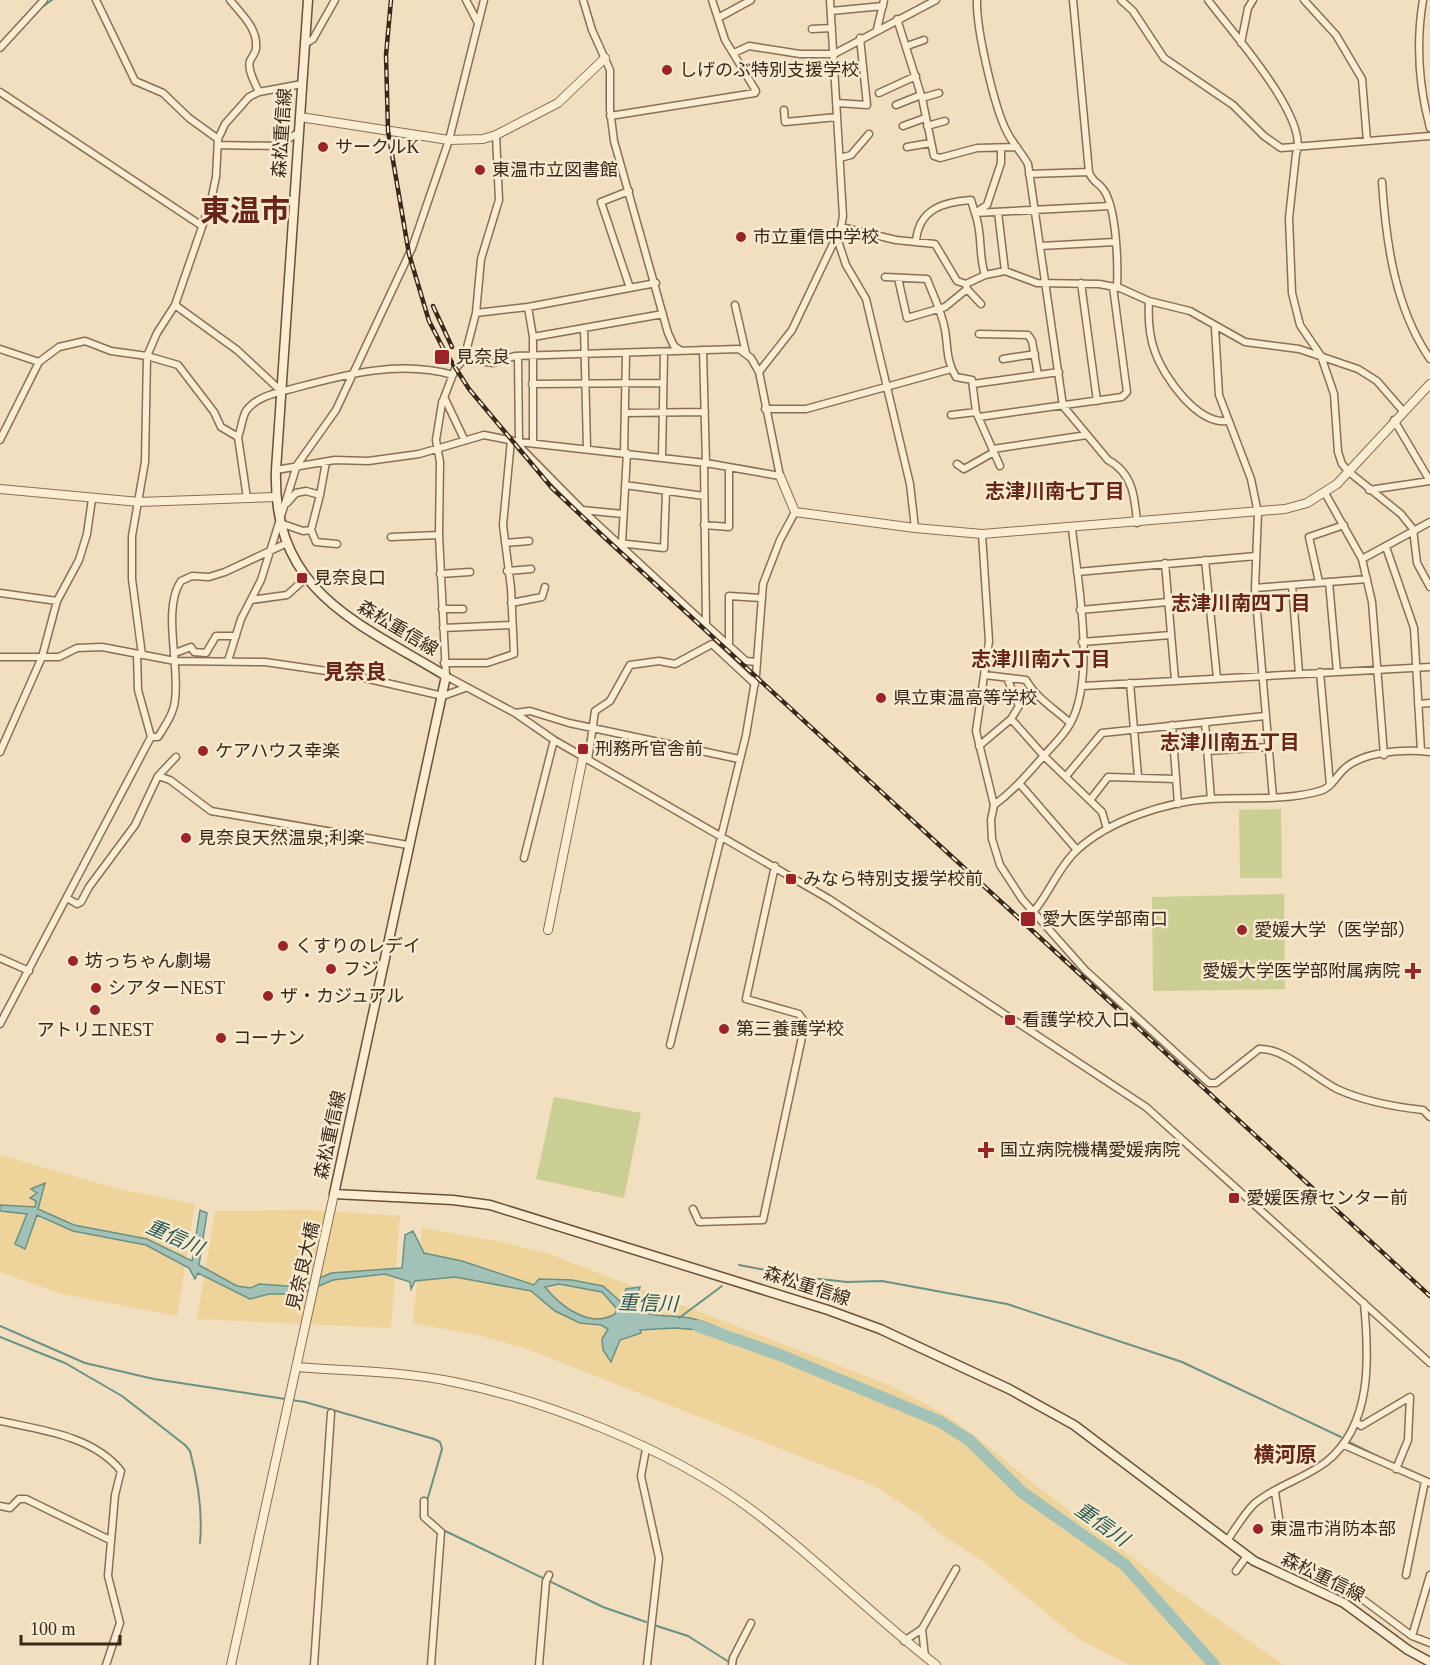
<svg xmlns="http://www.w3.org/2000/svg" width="1430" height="1665" font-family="'Times New Roman','Noto Sans JP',serif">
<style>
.green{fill:#cbcf93}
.sand{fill:#eed49a}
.water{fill:#a3c2b7;stroke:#699185;stroke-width:1.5;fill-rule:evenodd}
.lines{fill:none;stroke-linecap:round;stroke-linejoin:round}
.stream{stroke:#699185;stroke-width:2}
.river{stroke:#a3c2b7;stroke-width:12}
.minor-casing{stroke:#8a6f56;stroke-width:9}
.tertiary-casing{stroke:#8a6f56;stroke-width:10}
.secondary-casing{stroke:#6c503a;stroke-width:11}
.minor{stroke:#fbedd3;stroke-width:6}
.tertiary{stroke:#fbedd3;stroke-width:8}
.secondary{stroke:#fbedd3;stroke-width:8}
.rail-casing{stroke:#39281c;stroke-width:4.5}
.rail{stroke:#f7eacf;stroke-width:2;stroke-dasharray:7;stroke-linecap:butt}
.poi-dot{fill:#9d232a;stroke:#f7eacf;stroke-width:2}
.labels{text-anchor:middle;stroke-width:5;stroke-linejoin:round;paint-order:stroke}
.poi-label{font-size:18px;fill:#39281c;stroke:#f7eacf;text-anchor:start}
.street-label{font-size:18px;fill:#39281c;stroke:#f7eacf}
.neighbourhood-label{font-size:20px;font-weight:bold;fill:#682518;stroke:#f7eacf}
.water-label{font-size:20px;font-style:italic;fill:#2a5a54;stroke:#f7eacf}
.quarter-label{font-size:21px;font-weight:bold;fill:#682518;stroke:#f7eacf}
.town-label{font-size:30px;font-weight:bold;fill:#682518;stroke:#f7eacf}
</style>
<rect width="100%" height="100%" fill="#f1dfbf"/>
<path class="green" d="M1281,809L1282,878H1240L1239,810Z
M1284,894L1285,989L1153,991L1152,897Z
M554,1097L641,1113L624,1198L536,1179Z"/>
<path class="sand" d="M0,1155L119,1189L195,1204L177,1316L62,1294L0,1272Z
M310,1210L400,1216L391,1328L197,1319L215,1211Z
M422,1228L497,1241L547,1253L889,1385L941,1412L973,1434L1025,1477L1177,1591L1284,1665H1130L1077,1638L981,1560L939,1533L918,1514L873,1485L524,1348L481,1336L413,1323Z"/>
<path class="water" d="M45,1183L38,1209L74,1225L147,1239L192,1261L200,1210L207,1213L199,1265L237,1286L251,1288L259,1284L300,1287L331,1273L402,1268L405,1235L413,1231L424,1253L462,1261L534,1285L539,1279L572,1280L603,1286L621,1302L626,1289L640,1287L634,1308C652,1318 670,1315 690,1318C703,1321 714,1325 726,1332L675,1328L640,1330L641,1333L620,1340L611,1362L603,1350L602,1339L608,1329L601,1325L580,1323L555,1311L531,1291L455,1277L415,1281L411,1289L410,1282L385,1274L333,1280L300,1294H269L250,1299L198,1273L195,1279L189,1268L146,1245L73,1231L37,1215L25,1249L15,1244L27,1214L0,1211V1205L35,1207L36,1201L30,1198L37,1193L31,1189ZM559,1284L602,1292L617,1309L615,1314C590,1329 560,1306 545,1287Z"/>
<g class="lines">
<path class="stream" d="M42,7L52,0
M739,1265L802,1277L847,1282L882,1281L1007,1304L1182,1362L1341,1437
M679,1318L722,1286
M0,1326L85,1363L154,1379L305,1402L434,1439L440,1442L442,1449L427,1501
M0,1337L65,1363L122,1396L185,1445L190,1451C198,1481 203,1511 200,1543
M1349,1442L1389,1462
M441,1529L603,1607L646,1622
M654,1625L688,1636L729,1662"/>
<path class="river" d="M698,1326L780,1355L939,1421L969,1440L1023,1493L1125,1565L1214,1665"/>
<defs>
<path id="minor" d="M96,0L135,81L163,93L189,118L218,139
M230,0C241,14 258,28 256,48C256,53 252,56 250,61C247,70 255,83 259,92
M466,0L478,23
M583,0L592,30L610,70V110L614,141L668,333L674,346L680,350
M977,0C976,28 994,107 1007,132C1013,144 1022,153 1028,164L1063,406L1108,460C1133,473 1135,498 1137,523
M1073,0L1089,172
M1121,0L1133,11L1164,58L1233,105L1264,136L1281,148L1430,136
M1208,0C1230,30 1311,119 1296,154L1289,218L1292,293L1300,325L1321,356L1334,394L1338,452L1342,464L1349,472L1401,514L1413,529L1417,563L1430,587
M1304,0L1336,35L1362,79L1367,141
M1423,0C1416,42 1419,87 1430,128
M831,11L883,6
M718,18L751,0
M897,19L922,98L934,156L940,158L977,148L1017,147
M812,29L832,28
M877,29L884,0
M1241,43L1248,8L1253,0
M305,44L313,39L335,0
M907,46L924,40
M0,48L44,0
M734,53L749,46L800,54H834L936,0
M0,92L202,226
M879,93L916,76
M922,98L939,93
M837,103L867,105L860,38
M896,105L921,95
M784,110L785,122L837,117
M610,116L755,93L756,91L725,40L712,0
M903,126L925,118
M927,126L945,121
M496,135L499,200L481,259L476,313L464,359L455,369L442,403L436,440L440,462L439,535L446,676L515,713L554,740L829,899L1146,1107L1430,1363
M218,145L277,146L298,133
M907,147L930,143
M840,158L851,155L869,134
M1029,174L1089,172C1092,182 1098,182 1103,189C1117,207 1118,266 1117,287
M1382,182C1386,243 1395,308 1430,359
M629,191L601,202L630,288
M998,212L1005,271
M841,227L896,240L935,244L957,281L966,284L985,275L1005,271L1037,283L1099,284L1120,288L1149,301L1190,311L1245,342L1299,349L1358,369L1377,381L1403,411
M836,235L846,265L866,299L910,484L915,528
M916,241C919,209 943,202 971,200L975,213L1110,206
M1040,246L1115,242
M985,275C978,254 983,234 975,213L987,205L1001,163V149
M885,277L927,279C933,295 942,312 945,330C948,347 946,361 956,377L972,380L976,412L1000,466
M898,278L907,318L945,307L967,289L966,284
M1081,283L1097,401
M967,289L981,304
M1149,301C1148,318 1149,336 1155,352C1164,377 1197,425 1228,421
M175,305L237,350L281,391
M735,305L746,353
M528,307L533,337V443
M476,313L528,307L656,283
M584,328L587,448
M1215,328L1219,395L1251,479L1258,513L1255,588L1273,798
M979,334L1028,335L1032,341L1038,375
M533,337L663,314
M0,349L39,362
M703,350L706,463
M518,356L519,442L521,448L582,510L706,625L746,661L757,662
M1003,359L1035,354
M759,372L792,330L841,227L843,216L830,0
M532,384L663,383
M973,384L1059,372
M442,402L445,399L464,439
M765,409H806L951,369
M625,413L705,412
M951,415L976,412
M979,417L1122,397L1127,392L1113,287
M1394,420L1430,481
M238,437C241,430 242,418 246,411C256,396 280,392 295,388C347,374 400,360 453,375
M0,440L39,362L59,347L85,341L111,351L147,356L178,365L214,412L221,427L238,437L247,498
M993,449L1087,435
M624,453L626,353
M662,458L664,353
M704,463L706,625
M957,464L964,469L994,452
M276,470L335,460L368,461L419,454L484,435L519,442L706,463L780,476L759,372L751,358L739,349L515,356L493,363L464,359
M625,485L704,496
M1369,490L1430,481
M1325,493L1362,559L1372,602L1384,755
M287,503L296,493L306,491L320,495L326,462
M582,510L623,514
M280,523L303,531L311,530L316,542L337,544
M704,525L729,527V468
M311,530L320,495
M982,534L989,641L976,731L994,805L991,820L992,839L1000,865L1022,899L1085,970L1209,1083H1216L1259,1049C1283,1047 1315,1078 1337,1089C1363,1101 1395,1107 1423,1110L1430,1117
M391,537L439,535
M505,543L529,541
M618,543L664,548L666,491
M622,543L627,453
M1386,547L1414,628L1421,751
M1362,559L1430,522
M1205,560L1217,678
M1165,563L1175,680
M507,571L531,569
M1077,572L1256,556
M440,574L470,572
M1319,582L1309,537L1344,525
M1329,582L1337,672
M1292,585L1299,673
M1255,588L1367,579
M0,593L57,601
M251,600L287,595L306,578
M511,603L542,597L545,587
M442,609H463
M1080,610L1168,602
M443,628L512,625
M1082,642L1171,635
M729,646V596L761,598
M175,653L191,647L194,652L206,653L216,636H236
M142,655L132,579V536L145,462L147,356L157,333L175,305L211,201L216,177L218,139L225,124L249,97L259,92L302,84
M0,657H59L77,648L102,647L175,661L265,662L347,674L443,696L465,688
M228,661L241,619L261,580L297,465L336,410L412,248L449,140L484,0
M444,663H487L514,654L511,588L503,525L511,440
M1320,672L1330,785
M985,675L1026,680C1036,698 1055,709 1070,723
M1130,683L1138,776
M1083,686L1430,667
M1418,704L1430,703
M515,713L530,711L569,723L739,759
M1011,719L1044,756L1102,812L1107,829
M1205,722L1211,799
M1172,725L1178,804
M151,737H158C165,726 174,713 175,700C180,666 162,608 181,581L192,576L209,577L225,572L287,543
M979,746L1011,719L1019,706L1007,678
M1208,751L1268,747
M0,752L42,657L57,601L79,560L87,534L92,499
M588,760L595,711L610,701L630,665L659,661L675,664L712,644L755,684
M1067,775L1102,733L1265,716
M158,776L170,780L211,811L408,845
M1019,783L1077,850
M1091,799L1108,777L1176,779
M994,805C1012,792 1026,776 1040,760C1050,748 1062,738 1070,724C1096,679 1078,581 1072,529
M524,858L554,740
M67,898L77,904L81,902L89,887L135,825L158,776L176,757
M1034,911C1050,892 1058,868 1076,851C1109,820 1166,802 1210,799C1246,797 1285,801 1320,791C1331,788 1335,778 1343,770C1362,751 1404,749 1430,752
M0,958L29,971
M0,1024L151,737L138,690L137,654
M670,1045L746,735L756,675L763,584L780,540L795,512
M693,1209L699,1222L763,1220L805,1023L799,1014L746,999L775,866
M0,1421C42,1430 93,1436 121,1471L115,1495L108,1576L120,1623L106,1665
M1357,1422L1361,1426L1410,1397L1408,1440L1396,1469
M1344,1445L1430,1483
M646,1449L641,1476L659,1558L647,1665
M1275,1492L1279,1518
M424,1501V1517L441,1532L431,1665
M0,1506L10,1508L19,1499H26L110,1540
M1227,1541C1235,1529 1244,1514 1254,1504C1275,1486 1304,1479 1326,1462C1373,1425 1369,1356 1364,1303
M1236,1571L1247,1556
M1406,1575L1425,1481
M1354,1593L1412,1636L1430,1643
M1412,1636L1430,1575
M904,1641L922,1629
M925,1657L922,1629L956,1569
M314,1665L331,1413
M539,1665L546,1581L549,1575
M732,1665L733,1658L751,1623"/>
<path id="tertiary" d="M300,117L449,140L483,139L496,135L558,103L605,58
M780,476L795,512L915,528L982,534L1285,509L1307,503L1337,484L1430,384
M0,489L139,502L275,497
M548,930L583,757
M296,1367C348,1371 402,1371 454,1382C548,1401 666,1448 745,1505C812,1554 870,1614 936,1665
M231,1665L334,1194"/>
<path id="secondary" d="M308,0L276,470C272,592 357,622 446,676L334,1194L453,1200L490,1205L828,1310L880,1329L1009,1389L1074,1425L1254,1561L1344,1603L1408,1650L1430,1662"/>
</defs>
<use href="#minor" class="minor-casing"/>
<use href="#tertiary" class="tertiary-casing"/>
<use href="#secondary" class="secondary-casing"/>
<use href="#minor" class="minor"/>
<use href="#tertiary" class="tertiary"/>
<use href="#secondary" class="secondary"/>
<defs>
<path id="rail" d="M391,0L386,55L388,131L409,254L429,321L444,350L469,389L552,488L604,537L1430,1296
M433,306L452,347"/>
</defs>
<use href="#rail" class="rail-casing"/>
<use href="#rail" class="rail"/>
</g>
<g class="poi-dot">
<circle cx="667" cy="70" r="6"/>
<circle cx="323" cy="147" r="6"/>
<circle cx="480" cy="170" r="6"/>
<circle cx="741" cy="237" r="6"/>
<rect x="434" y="349" width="16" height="16" rx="3"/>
<rect x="296" y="572" width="12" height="12" rx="3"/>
<circle cx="881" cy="698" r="6"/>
<rect x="577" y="743" width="12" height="12" rx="3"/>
<circle cx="203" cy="751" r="6"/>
<circle cx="186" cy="838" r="6"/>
<rect x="785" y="873" width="12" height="12" rx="3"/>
<rect x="1020" y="911" width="16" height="16" rx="3"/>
<circle cx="1242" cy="930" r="6"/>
<circle cx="283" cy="946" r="6"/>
<circle cx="73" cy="961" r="6"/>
<circle cx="331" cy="969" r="6"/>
<path d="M1410 962h6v6h6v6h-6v6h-6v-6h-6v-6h6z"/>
<circle cx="96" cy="988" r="6"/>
<circle cx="268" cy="996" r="6"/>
<circle cx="95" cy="1010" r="6"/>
<rect x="1004" y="1014" width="12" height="12" rx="3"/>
<circle cx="724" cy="1029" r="6"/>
<circle cx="221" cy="1038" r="6"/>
<path d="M983 1141h6v6h6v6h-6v6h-6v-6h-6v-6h6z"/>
<rect x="1228" y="1192" width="12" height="12" rx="3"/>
<circle cx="1258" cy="1529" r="6"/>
</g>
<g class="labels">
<g class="poi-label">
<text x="679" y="76">しげのぶ特別支援学校</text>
<text x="335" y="153">サークルK</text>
<text x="492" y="176">東温市立図書館</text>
<text x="753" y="243">市立重信中学校</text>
<text x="456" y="363">見奈良</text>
<text x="314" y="584">見奈良口</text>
<text x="893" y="704">県立東温高等学校</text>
<text x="595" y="755">刑務所官舎前</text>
<text x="215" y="757">ケアハウス幸楽</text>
<text x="198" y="844">見奈良天然温泉;利楽</text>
<text x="803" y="885">みなら特別支援学校前</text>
<text x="1042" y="925">愛大医学部南口</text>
<text x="1254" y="936">愛媛大学（医学部）</text>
<text x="295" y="952">くすりのレデイ</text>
<text x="85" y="967">坊っちゃん劇場</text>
<text x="343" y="975">フジ</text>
<text x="1400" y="977" text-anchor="end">愛媛大学医学部附属病院</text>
<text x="108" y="994">シアターNEST</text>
<text x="280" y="1002">ザ・カジュアル</text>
<text x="1022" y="1026">看護学校入口</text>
<text x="736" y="1035">第三養護学校</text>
<text x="95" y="1036" text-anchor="middle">アトリエNEST</text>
<text x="233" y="1044">コーナン</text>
<text x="1000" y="1156">国立病院機構愛媛病院</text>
<text x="1246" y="1204">愛媛医療センター前</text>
<text x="1270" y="1535">東温市消防本部</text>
</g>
<g class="street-label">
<text transform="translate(282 133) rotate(-86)" y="6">森松重信線</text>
<text transform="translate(398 628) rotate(31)" y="6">森松重信線</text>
<text transform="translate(330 1135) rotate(-78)" y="6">森松重信線</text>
<text transform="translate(303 1266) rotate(-77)" y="6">見奈良大橋</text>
<text transform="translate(807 1286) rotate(18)" y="6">森松重信線</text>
<text transform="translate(1323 1577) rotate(26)" y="6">森松重信線</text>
</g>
<g class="neighbourhood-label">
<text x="1055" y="498">志津川南七丁目</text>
<text x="1241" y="610">志津川南四丁目</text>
<text x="1041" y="666">志津川南六丁目</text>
<text x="1230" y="749">志津川南五丁目</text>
</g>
<g class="water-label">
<text transform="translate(175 1237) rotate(24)" y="7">重信川</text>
<text transform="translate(648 1303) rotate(2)" y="7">重信川</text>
<text transform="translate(1102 1524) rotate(35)" y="7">重信川</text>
</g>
<g class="quarter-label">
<text x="355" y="679">見奈良</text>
<text x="1285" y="1462">横河原</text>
</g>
<g class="town-label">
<text x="245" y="221">東温市</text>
</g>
</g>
<path d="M21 1635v9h99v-9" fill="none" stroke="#39281c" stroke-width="3"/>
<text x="30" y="1635" font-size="18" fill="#39281c" stroke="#f7eacf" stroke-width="4.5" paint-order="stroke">100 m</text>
</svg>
